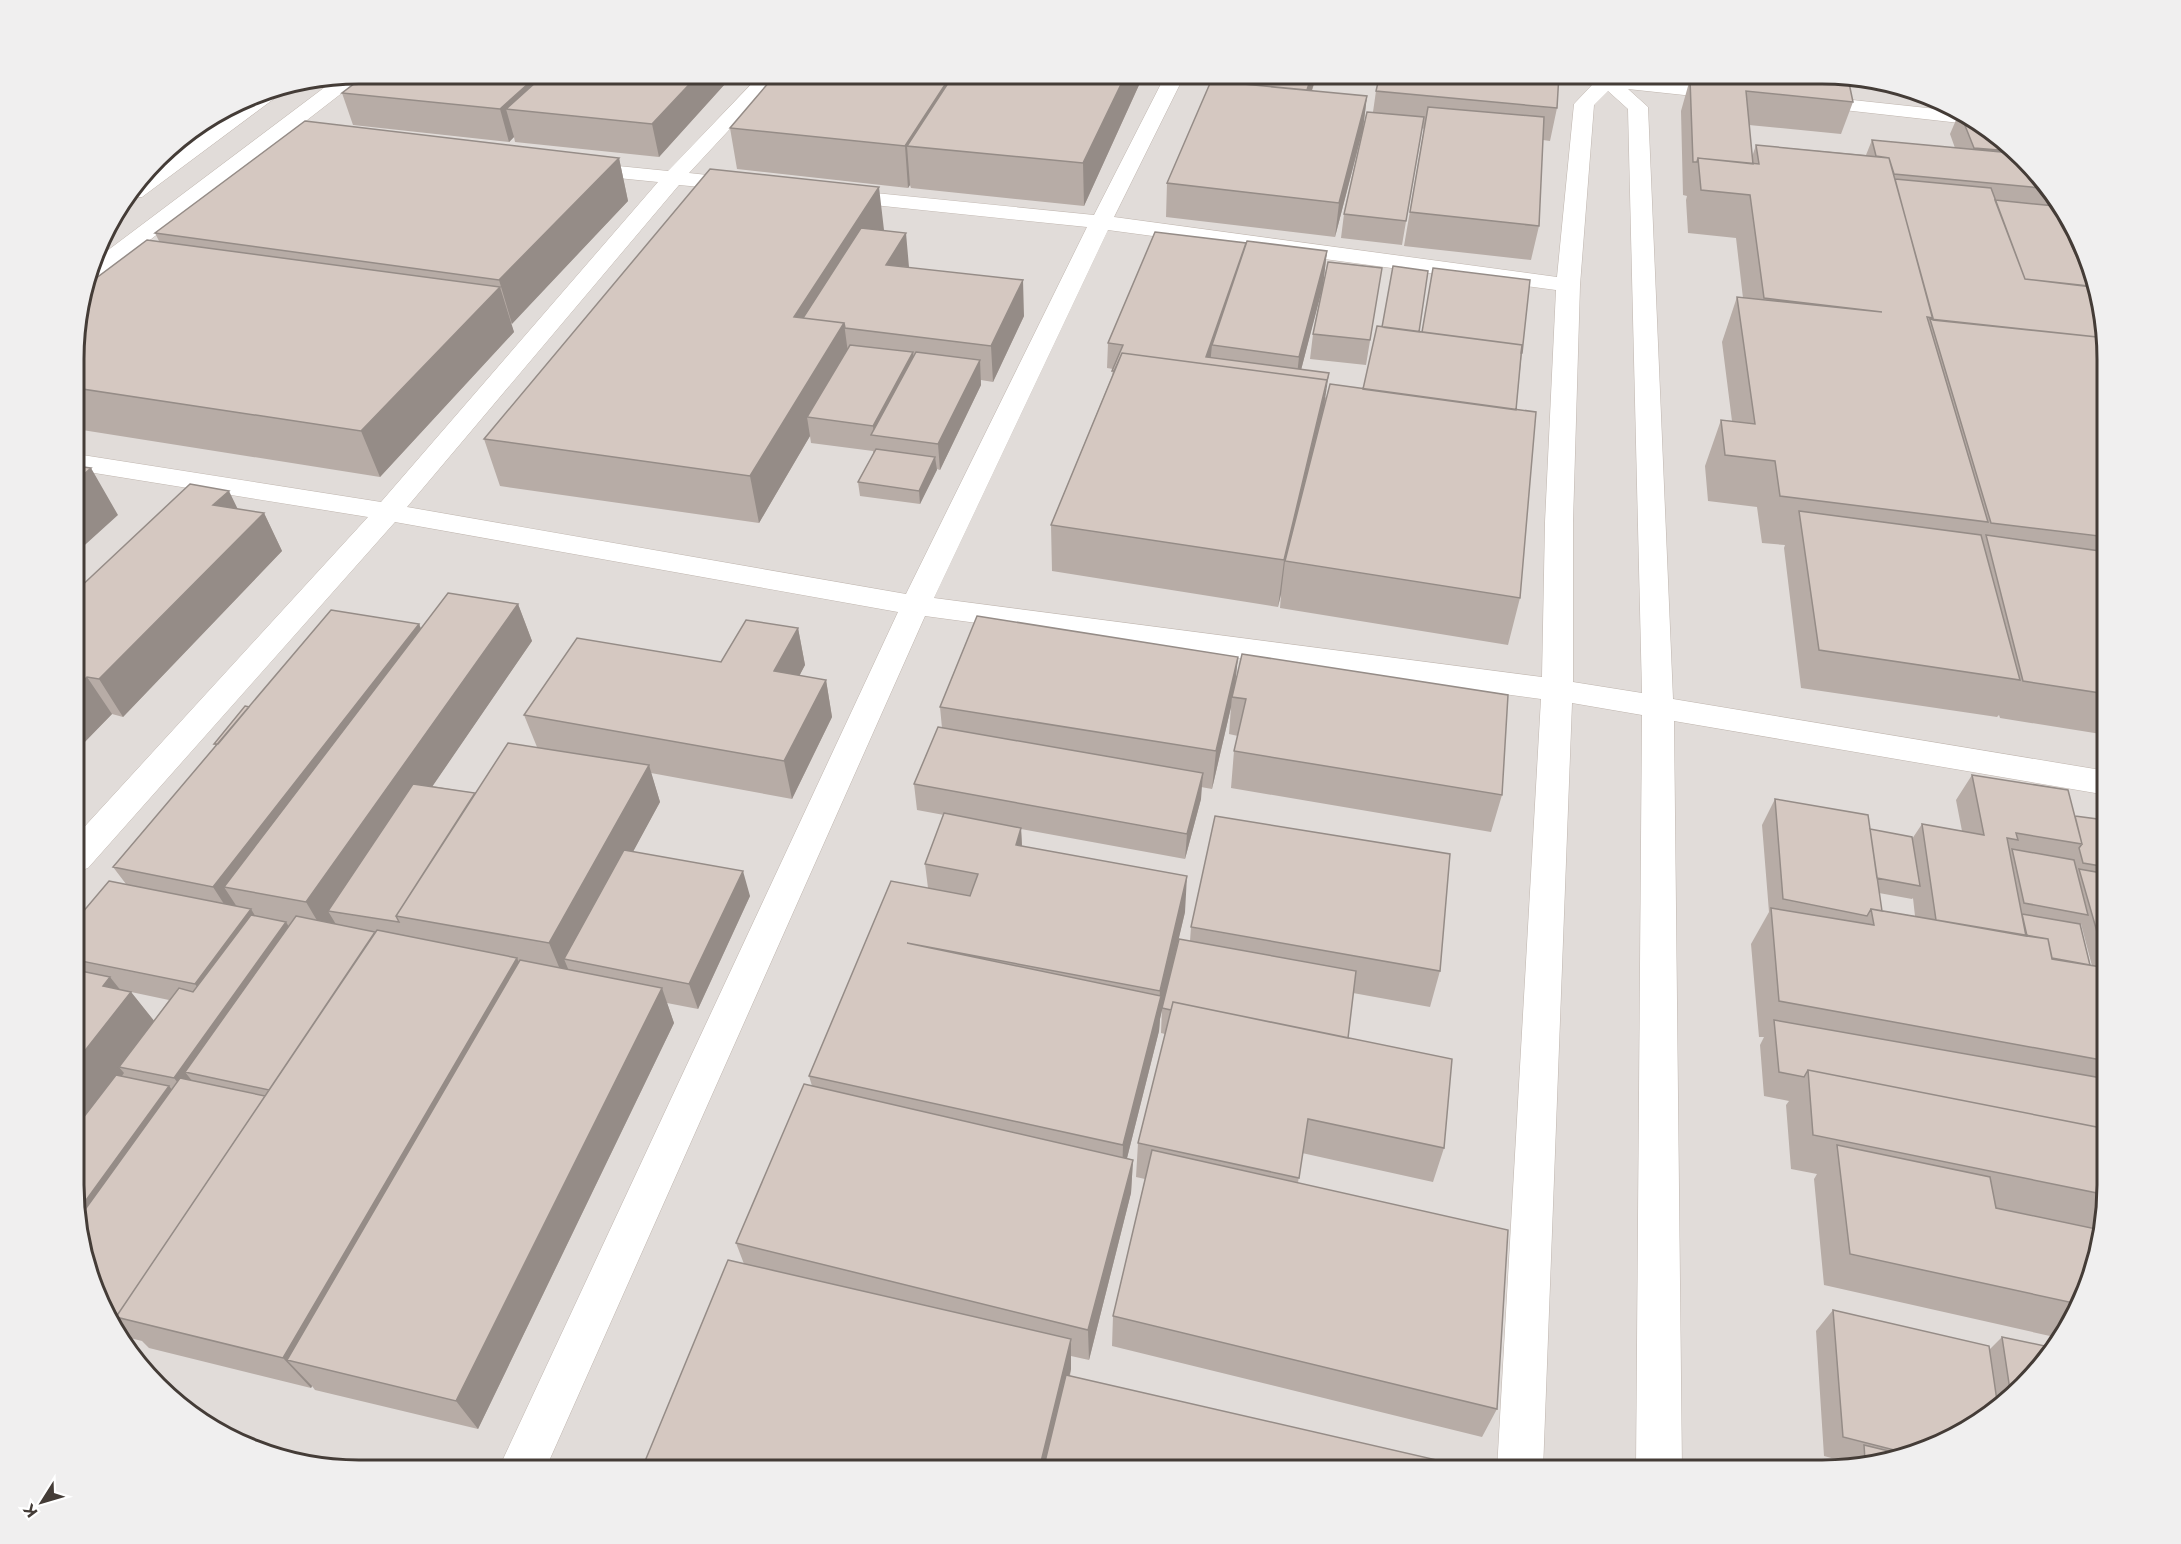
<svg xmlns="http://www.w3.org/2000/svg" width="2181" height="1544" font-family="Montserrat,sans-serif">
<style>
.industrial{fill:#e1dcd9}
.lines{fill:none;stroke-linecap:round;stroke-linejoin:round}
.minor-casing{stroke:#bfb5ae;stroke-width:1}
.minor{fill:#fff;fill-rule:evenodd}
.wall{fill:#b7aca6;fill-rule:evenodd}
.shaded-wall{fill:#958c87}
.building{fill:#d5c8c1;stroke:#958c87;stroke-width:1.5}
.rim{fill:none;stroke:#443c37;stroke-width:3}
</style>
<rect width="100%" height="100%" fill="#f2ece8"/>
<path class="industrial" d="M359,74H1840L1914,89L1995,132L2078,233L2107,341V1203L2092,1277L2049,1358L1948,1441L1822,1470H341L267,1455L186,1412L112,1328L76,1222V322L103,233L171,145L250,95Z"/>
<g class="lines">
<defs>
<path id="minor" d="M361,74L360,79L289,134L331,139L334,143L331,147L324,149L275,144L99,279L89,280L95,260L337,78Z
M761,74H781L689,173L753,180L756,185L753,190L745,191L679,185L407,507L906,594L1087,227L835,201L827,200L824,195L827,190L835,189L1094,215L1166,74H1185L1114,217L1557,277L1574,104L1592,85L1544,80L1535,74H1598L1731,88L1741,94L1731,100L1628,89L1648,107L1673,699L2107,771V795L1674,721L1682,1470H1636L1642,715L1572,703L1543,1470H1497L1541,699L925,616L545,1470H498L898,612L395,522L88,868L76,872V836L368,517L76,470V454L381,502L658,182L578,174L571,172L568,168L571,164L578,162L668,171ZM1608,91L1628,109L1642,693L1573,682V522L1580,285L1594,105ZM1108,230L1556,290L1545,522L1542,677L934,598Z
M280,89L279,95L142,197H130L152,169L255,94Z
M1806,95L1955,111L1976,122L1969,124L1799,105L1796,101L1799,97Z"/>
</defs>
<use href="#minor" class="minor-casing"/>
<use href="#minor" class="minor"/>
</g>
<path class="wall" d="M367,74H734L659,157L515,142L514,137L509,142L353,125L342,93Z
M776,74H1144L1084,206L911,188L910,185L908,188L737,169L730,128Z
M1216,74H1317L1312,91L1367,96L1363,129L1335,237L1166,217L1167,183Z
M1707,74H1836L1833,81L1853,102L1841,134L1749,125L1752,157L1756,145L1866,155L1872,140L1955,148L1950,134L1959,113L1995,132L2056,206V208L2107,341V735L2000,718L1999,715L1997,717L1801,688L1784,548L1785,545L1762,543L1757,507L1708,501L1705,466L1721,420L1732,421L1722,342L1737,297L1743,298L1736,238L1688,233L1686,200L1687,196L1683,195L1681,111L1690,79L1727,82L1728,78L1707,76Z
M1873,81L1914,89L1923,94L1876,89Z
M1376,91L1557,108L1550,141L1543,140L1539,226L1531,260L1404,246L1424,129L1422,128L1402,245L1341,238L1344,214L1373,112Z
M619,158L628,201L511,324L514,332L380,477L76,429V322L159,241L155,233Z
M883,230L909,267L1024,316L993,382L981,380V385L940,470L937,469L920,504L860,496L858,482L873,454V451L811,443L810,436L759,523L500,486L484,439Z
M1246,243L1327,251L1323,285L1382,268L1366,365L1310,359L1313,334L1322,288L1301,370L1326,398L1324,409L1363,389L1419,332L1522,353L1521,361L1516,410L1520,598L1508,645L1280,608L1281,594L1278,607L1052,571L1051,525L1112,376L1113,369L1107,368L1108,343Z
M238,509L264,513L282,551L123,717L112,714L76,751V591Z
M518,604L532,641L432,786L475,793L537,747L524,715L721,662L798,628L805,665L799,676L826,680L832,717L792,799L651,773L660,802L633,851L750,896L698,1009L667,1003L674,1023L478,1429L315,1390L312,1386L311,1388L149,1348L142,1341L118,1335L112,1328L76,1222V920L126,884L113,867L216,746L214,744L249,707L419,624L421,629ZM131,992L169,1000L154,1021Z
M1238,657L1235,684L1502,795L1491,832L1231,788L1234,751L1238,736L1229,734L1231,707L1212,789L1201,787V799L1185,859L1021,829L1022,846L1185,912L1164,999L1190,941L1191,927L1440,971L1430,1007L1353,993L1348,1038L1444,1148L1433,1182L1302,1153L1298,1183L1497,1409L1482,1437L1112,1346L1113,1316L1145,1179L1136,1177L1138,1143L1165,1034L1161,1033L1162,1008L1160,1019L1159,1031L1127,1158L1133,1160L1131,1193L1089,1360L1071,1356V1369L1070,1376L1440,1470H645L643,1466L744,1264L736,1243L812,1086L809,1076L928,888L925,864L944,815L917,810L914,784L942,728L940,707Z
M1972,775L2075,816L2107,827V1203L2092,1277L2059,1338L1824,1285L1814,1179L1817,1174L1791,1169L1786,1105L1789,1101L1764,1096L1760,1045L1764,1037H1759L1751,944L1769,912L1762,825L1775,799L1870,829L1912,839L1922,824L1962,831L1956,800ZM1879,893L1912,899L1913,898L1915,916L1882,911ZM2081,924L2092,966H2090L2080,925Z
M1833,1310L1990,1349L2002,1337L2049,1358L1948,1441L1844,1465L1846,1462L1824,1456L1816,1331Z"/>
<path class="shaded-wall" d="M539,74H560L506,109L514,137L509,142L500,109Z
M699,74H734L659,157L652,124Z
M952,74H980L907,146L910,185L908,188L905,146Z
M1126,74H1144L1084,206L1083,163Z
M1312,74H1317L1302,120L1304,97Z
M1367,96L1363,129L1335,237L1339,203Z
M184,136L187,145L149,172L171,145Z
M619,158L628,201L512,324L499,280Z
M879,187L884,230L824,326L794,317Z
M906,233L909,267L886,265Z
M1246,243L1212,345L1210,365L1206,357Z
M1327,251L1323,286L1295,393L1299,357Z
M1023,280L1024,316L993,382L991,346Z
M500,287L514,332L380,477L361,431Z
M844,323L850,368L807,417L810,436L759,523L750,476Z
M913,352L915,377L874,435L873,426Z
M980,360L981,385L940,470L938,444Z
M1329,373L1324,406L1285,561L1281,594L1278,607L1284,560Z
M935,457L937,470L920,504L919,491Z
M91,468L118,515L76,553V481Z
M229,491L247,528L213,505Z
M264,513L282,551L123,717L99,679Z
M518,604L532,641L345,914L328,911L337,926L328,939L306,902Z
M419,624L435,661L224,887L243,916L237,924L213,887Z
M798,628L805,665L782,709L774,671Z
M1238,657L1234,694L1232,697L1231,707L1212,789L1216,751Z
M87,677L112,714L76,751V688Z
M826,680L832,717L792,799L784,761Z
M649,765L660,802L574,961L564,959L569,971L564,979L549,943Z
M1203,773L1201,799L1185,859L1187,834Z
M1021,828L1023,865L1016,845Z
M743,871L750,896L698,1009L689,984Z
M1187,876L1185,912L1160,1019L1159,1031L1122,1178L1123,1145L1159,1003L1160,991Z
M251,909L267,935L213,1009L195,984Z
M286,922L302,948L185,1072L201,1092L193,1102L174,1078Z
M517,958L534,994L287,1360L312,1386L311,1388L283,1358Z
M110,977L126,997L131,992L159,1027L119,1067L124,1073L76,1137V1062L103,986Z
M662,988L674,1023L478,1429L456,1401Z
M169,1086L189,1110L98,1239L76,1218V1214Z
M1133,1160L1131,1193L1089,1360L1088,1330Z
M1071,1339V1369L1047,1470H1039Z"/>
<path class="building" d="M367,74H539L500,109L342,93Z
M545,74H699L652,124L506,109Z
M776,74H952L905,146L730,128Z
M954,74H1126L1083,163L907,146Z
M1216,74H1312L1307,90L1213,81Z
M1380,74H1559L1557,108L1376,91Z
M1730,74H1760L1849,83L1853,102L1746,91L1753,164L1698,158L1697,162H1693L1690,79L1731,83Z
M1211,81L1367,96L1339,203L1167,183Z
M1428,107L1544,117L1539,226L1410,212Z
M1367,112L1424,117L1406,221L1344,214Z
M1960,113L1995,132L2011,151L1974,148Z
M305,121L619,158L499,280L155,233Z
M1872,140L2012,153L2041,188L1894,174L1889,158L1876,156Z
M1756,145L1889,158L1933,318L1927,317L1988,522L1780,496L1775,461L1725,455L1721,420L1755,424L1737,297L1882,312L1764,298L1750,195L1701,190L1698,158L1759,164Z
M710,169L879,187L794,317L844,323L750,476L484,439Z
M1895,179L1991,188L2025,279L2092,287L2107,341V347L2101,346L2097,337L1933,320Z
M1995,200L2055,206L2089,286L2025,279Z
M861,228L906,233L886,265L1023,280L991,346L845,328L844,323L803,318Z
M1155,232L1246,243L1206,357L1329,373L1327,381V380L1122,353L1114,371H1112L1123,345L1108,343Z
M147,240L500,287L361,431L76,388V322L87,285Z
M1247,241L1327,251L1299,357L1212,345Z
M1328,262L1382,268L1370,340L1313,334Z
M1393,266L1428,271L1419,332L1382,327Z
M1433,268L1530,280L1522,353H1521L1522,345L1422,332Z
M1930,319L2097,337L2107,359V537L1991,523Z
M1377,326L1522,345L1516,410L1363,389Z
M850,345L913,352L873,426L807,417Z
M916,352L980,360L938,444L871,435Z
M1122,353L1327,380L1284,560L1051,525Z
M1330,384L1536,412L1520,598L1285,561Z
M876,449L935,457L919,491L858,482Z
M76,466L91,468L76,481Z
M190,484L229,491L213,505L264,513L99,679L87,677L76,688V591Z
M1799,511L1981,535L2020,680L1819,650Z
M1986,535L2107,552V694L2023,681Z
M448,593L518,604L306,902L224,887Z
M331,610L419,624L213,887L113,867Z
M977,616L1238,657L1216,751L940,707Z
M746,620L798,628L774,671L826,680L784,761L524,715L577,638L721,662Z
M1242,654L1508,695L1502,795L1234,751L1246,699L1232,697Z
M245,706L249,707L218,744H214Z
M938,727L1203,773L1187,834L914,784Z
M508,743L649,765L549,943L396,916Z
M1972,775L2068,790L2082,844L2016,833L2018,840L2007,838L2026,936L1936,920L1922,824L1984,835Z
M413,784L475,793L396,916L399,922L328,911Z
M1775,799L1868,815L1882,911L1871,909L1867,916L1783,899Z
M944,813L1021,828L1016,845L1187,876L1160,991L907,943L1161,996L1123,1145L809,1076L891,881L970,896L978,874L925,864Z
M1215,816L1450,854L1440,971L1191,927Z
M2075,816L2105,820L2107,827V867L2083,863L2079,848L2082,844Z
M1870,829L1912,837L1920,886L1877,878Z
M2012,849L2074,860L2088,915L2024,903Z
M624,850L743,871L689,984L564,959Z
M2079,869L2107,874V964L2106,963Z
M109,881L251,909L195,984L76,960V920Z
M1771,908L1874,925L1871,909L2048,939L2052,959L2107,968V1061L1779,1001Z
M2022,914L2080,924L2090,965L2052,958L2048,939L2027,936Z
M251,915L286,922L174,1078L119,1067L179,988L193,992Z
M296,916L375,932L269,1090L185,1072Z
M377,930L517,958L283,1358L116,1317Z
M1179,939L1356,971L1348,1038L1173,1002L1171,1010L1162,1008Z
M520,960L662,988L456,1401L287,1360Z
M76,970L110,977L103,986L131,992L76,1062Z
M1173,1002L1452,1059L1444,1148L1308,1119L1299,1178L1138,1143Z
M1774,1020L2107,1079V1129L1808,1070L1804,1077L1779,1072Z
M1808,1070L2107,1129V1195L1813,1135Z
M116,1075L169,1086L76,1214V1127Z
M180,1078L265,1096L116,1317L118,1320L108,1317L76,1222Z
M804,1084L1133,1160L1088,1330L736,1243Z
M1837,1145L1990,1177L1996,1208L2101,1230L2092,1277L2078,1304L1850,1254Z
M1152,1150L1508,1230L1497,1409L1113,1316Z
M728,1260L1071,1339L1039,1470H657L643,1466Z
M1833,1310L1989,1346L1997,1401L1948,1441L1902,1452L1843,1437Z
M2002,1337L2054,1348L2049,1358L2010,1390Z
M1066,1375L1441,1461L1440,1470H1043Z
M1864,1445L1897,1453L1865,1460Z"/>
<path d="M0 0H2181V1544H0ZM359 84H1822A275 275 0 0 1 2097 359V1185A275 275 0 0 1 1822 1460H359A275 275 0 0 1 84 1185V359A275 275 0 0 1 359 84Z" fill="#f0efef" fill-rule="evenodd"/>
<path class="rim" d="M359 84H1822A275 275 0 0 1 2097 359V1185A275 275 0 0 1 1822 1460H359A275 275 0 0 1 84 1185V359A275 275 0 0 1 359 84Z"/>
<g transform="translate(42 1502) rotate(233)" stroke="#ffffff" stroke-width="4.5" paint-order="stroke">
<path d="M0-4.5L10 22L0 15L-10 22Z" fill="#443c37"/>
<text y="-9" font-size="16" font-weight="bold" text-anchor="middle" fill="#443c37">K</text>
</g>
</svg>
